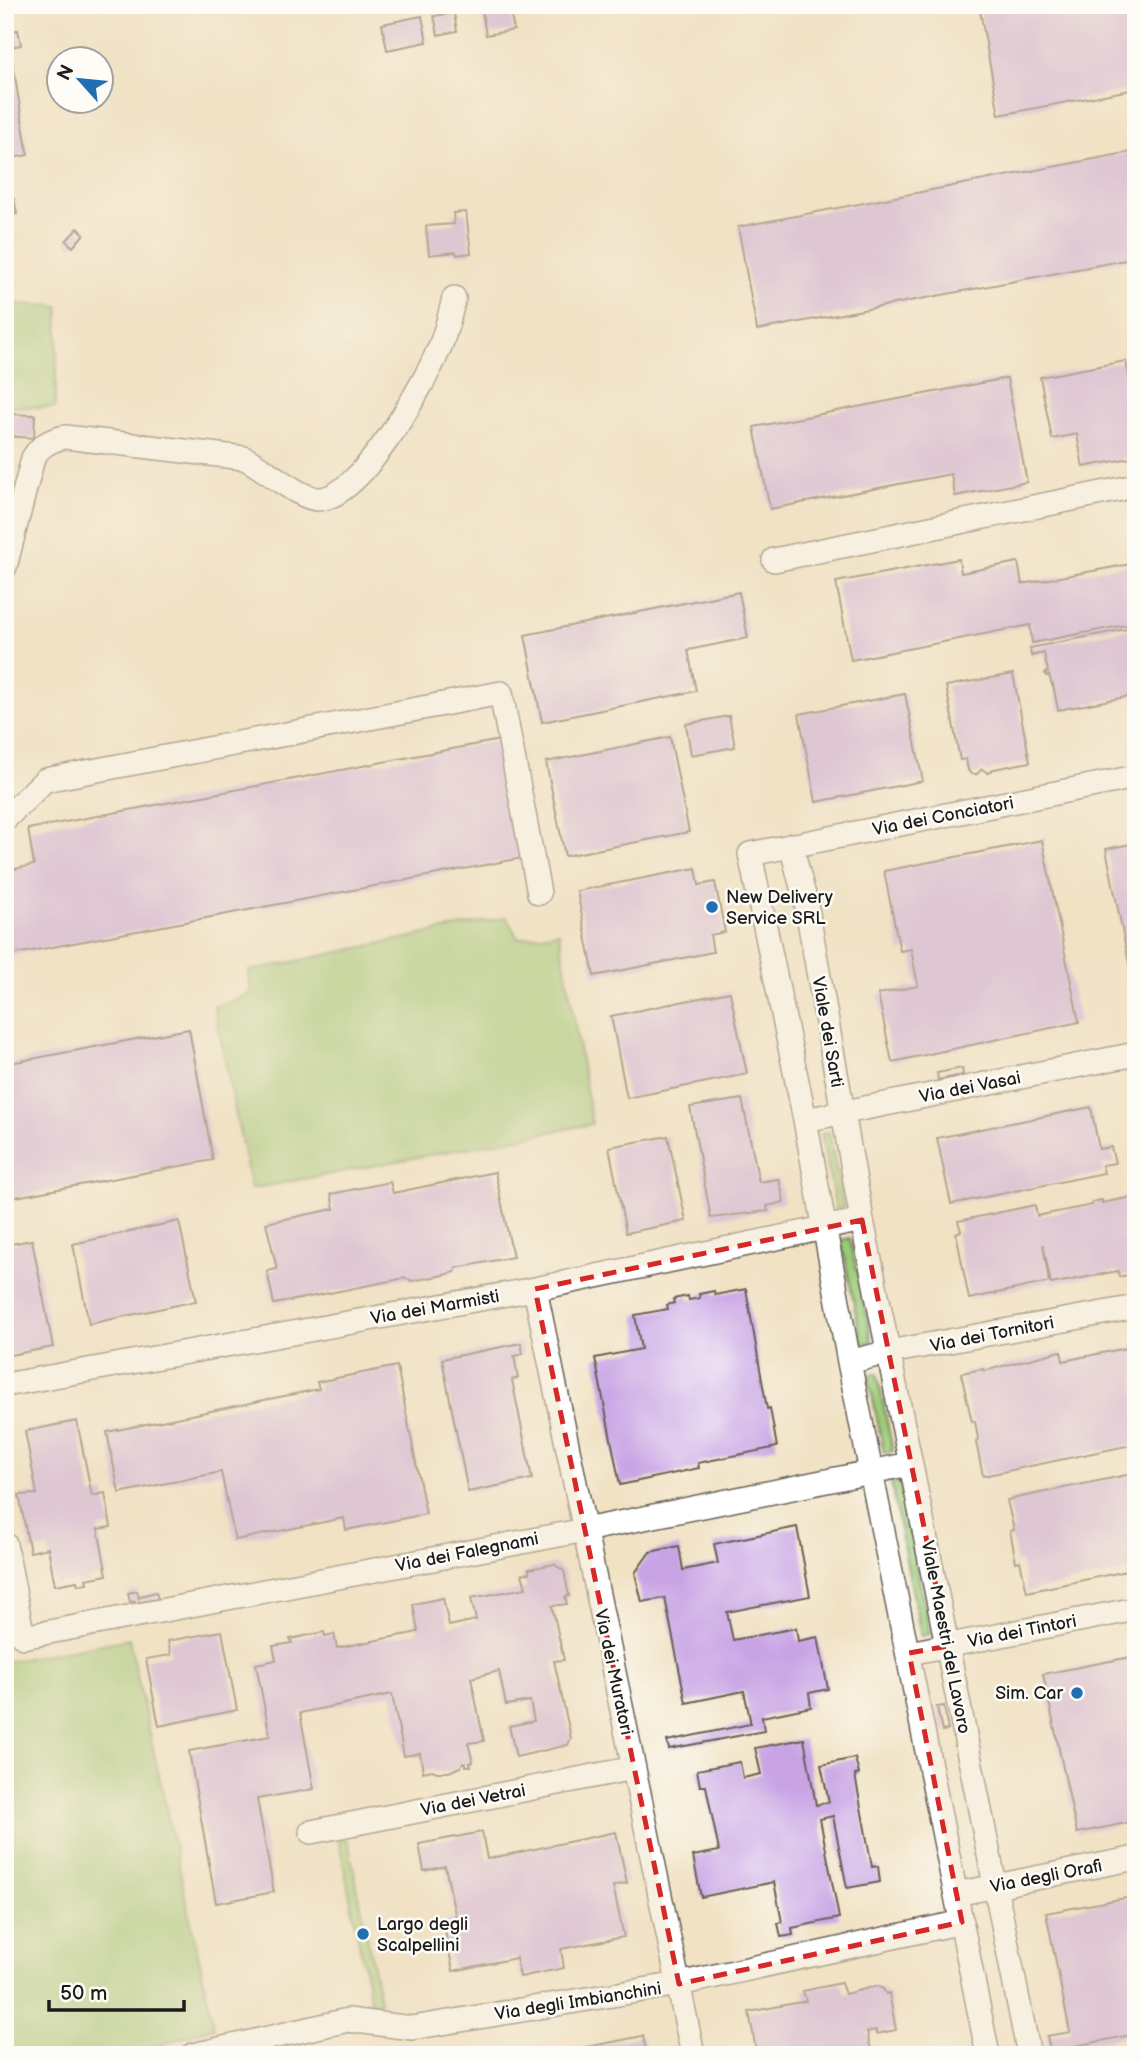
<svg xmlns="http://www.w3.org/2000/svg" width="1141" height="2060" font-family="'Balsamiq Sans',sans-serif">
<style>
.green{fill:#9bc977;stroke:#5c724a;stroke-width:2}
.building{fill:#c9a4e5}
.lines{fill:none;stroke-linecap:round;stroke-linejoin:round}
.minor-casing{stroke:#676157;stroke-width:26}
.minor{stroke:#fff;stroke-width:23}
.marked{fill:none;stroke:#d62828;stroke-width:5;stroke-dasharray:14 9;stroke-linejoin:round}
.poi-dot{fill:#1f6fb2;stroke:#fdfcf7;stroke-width:2.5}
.labels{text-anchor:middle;stroke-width:5;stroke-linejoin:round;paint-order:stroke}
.street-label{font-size:18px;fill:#1c1c1c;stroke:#fdfcf7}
.poi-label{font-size:18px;fill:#1c1c1c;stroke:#fdfcf7;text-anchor:start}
</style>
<rect width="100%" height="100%" fill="#fdfcf7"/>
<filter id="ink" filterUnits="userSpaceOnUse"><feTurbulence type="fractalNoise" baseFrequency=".0143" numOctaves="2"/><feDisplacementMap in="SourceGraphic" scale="14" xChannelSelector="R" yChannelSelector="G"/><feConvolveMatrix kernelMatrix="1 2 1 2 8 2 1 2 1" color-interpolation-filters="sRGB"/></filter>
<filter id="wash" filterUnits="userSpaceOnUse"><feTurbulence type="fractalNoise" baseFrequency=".00686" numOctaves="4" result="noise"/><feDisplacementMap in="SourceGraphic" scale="28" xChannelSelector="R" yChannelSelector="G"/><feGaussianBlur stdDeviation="1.57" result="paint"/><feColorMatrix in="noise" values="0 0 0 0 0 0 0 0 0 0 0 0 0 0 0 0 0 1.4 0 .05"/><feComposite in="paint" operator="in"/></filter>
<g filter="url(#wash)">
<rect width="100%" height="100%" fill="#f1e2c4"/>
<path class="green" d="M10,304L59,306L55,408L7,406Z
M507,917L518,939L559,932L592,1124L251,1189L214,1007L251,994L249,971Z
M829,1132L844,1207L836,1209L821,1134Z
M850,1238L872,1342L862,1344L841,1240Z
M877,1373L893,1451L884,1453L868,1375Z
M899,1481L930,1634L921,1636L891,1483Z
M129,1639L214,2027L131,2055H5V1662Z
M343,1838L348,1841L380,2001L377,2006L371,2003L339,1842Z"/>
<g id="blocks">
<path class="building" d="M481,5H509L514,30L486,35Z
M979,5H1136V89L999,115Z
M454,13L457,31L438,35L434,16Z
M422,16L427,42L387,50L382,24Z
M18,30L21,45L10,47L28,155L5,159V32Z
M1136,151V258L757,330L738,227Z
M14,199L17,214L9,215L6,200Z
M466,212L471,253L457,255L456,252L429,255L426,226L454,224L453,213Z
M78,228L84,234L73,247L66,241Z
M1126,361L1136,411V457L1083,467L1077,434L1052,439L1040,377Z
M1007,378L1027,482L955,496L951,474L770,509L754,427Z
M5,414L35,415L34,438L5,436Z
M959,559L961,573L1018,562L1022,584L1131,564L1136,590V623L1032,643L1030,625L851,660L836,582Z
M739,592L748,638L688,650L696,691L542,722L525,635Z
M1136,627V695L1058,710L1053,684L1052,685L1049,675L1046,676L1045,673L1048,672L1044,653L1031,656L1030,648Z
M1013,674L1030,762L994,769L988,773L982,769L977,774H971L968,770L966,759L960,760L946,686Z
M905,694L923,781L816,802L799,714Z
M729,716L735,747L691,755L686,724Z
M670,737L689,832L565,856L546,762Z
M500,740L522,858L5,956V871L34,865L28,829Z
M1042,840L1079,1022L892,1062L878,994L918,986L911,949L900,951L884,871Z
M1136,843V968L1130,969L1106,849Z
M696,868L699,885L715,882L725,932L710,935L713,952L594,976L577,891Z
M730,992L747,1074L627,1098L611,1016Z
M189,1029L213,1160L5,1199V1064Z
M962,1068L963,1075L938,1080L937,1073Z
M742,1099L759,1182L779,1179L784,1202L767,1206L768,1211L711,1218L690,1107Z
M1091,1107L1099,1149L1111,1147L1115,1163L1102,1165L1104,1173L951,1204L937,1138Z
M668,1136L686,1221L626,1233L609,1147Z
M495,1172L513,1257L456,1268L455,1272L444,1275L412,1281L405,1278L274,1304L267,1271L277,1269L266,1223L334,1209L331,1194L390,1182L393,1193Z
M1132,1197L1136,1218V1273L1119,1277L1118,1271L1051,1284L1043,1244L1049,1282L969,1299L956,1233L961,1231L958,1221L1035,1205L1037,1216L1092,1205V1202L1102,1200V1203Z
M179,1221L196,1301L89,1324L73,1244Z
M32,1240L53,1347L5,1356V1245Z
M746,1289L767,1409L770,1408L777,1447L698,1463L699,1468L620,1485L595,1358L641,1349L635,1315L668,1309L667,1305L674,1303L673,1299L688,1296L689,1300L700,1298L699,1294L714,1291L715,1295Z
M521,1343L523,1354L514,1356L518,1378L512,1380L532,1479L468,1492L442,1359Z
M1136,1346V1444L983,1476L976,1442L978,1439L975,1421L972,1422L961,1373L983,1369L984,1371L1061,1351L1063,1361Z
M397,1366L426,1514L346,1530L344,1518L235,1540L221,1472L119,1493L107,1432L319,1389L317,1382Z
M77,1421L92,1496L105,1493L111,1527L98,1529L107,1575L86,1579L87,1583L78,1585L77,1581L55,1585L48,1548L30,1552L19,1495L37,1494L25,1431Z
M1136,1473V1569L1027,1592L1020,1561L1016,1562L1010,1531L1014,1530L1007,1500Z
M797,1527L810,1596L727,1612L733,1640L796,1628L798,1641L818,1637L828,1689L809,1693L811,1707L762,1717L764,1731L669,1749L667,1741L750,1724V1719L744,1691L686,1703L665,1598L642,1602L635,1573L650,1552L679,1546L683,1570L718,1563L714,1544Z
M554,1564L564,1571L569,1596L565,1597L567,1604L552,1606L564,1660L554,1661L571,1738L568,1745L516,1757L509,1726L534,1721L530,1701L506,1705L499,1671L471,1678L484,1741L468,1743L473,1762L470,1763L471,1766H466V1763H463L460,1767L449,1772H437L432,1770L423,1772L420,1753L404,1756L392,1694L300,1713L314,1789L257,1799L274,1892L216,1903L189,1751L270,1736L256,1664L276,1660L273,1646L292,1643L290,1639L324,1632L325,1636L334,1634L337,1648L418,1632L413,1604L443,1598L449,1626L476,1620L471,1598L526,1588L522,1574L529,1573V1569Z
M137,1591L139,1598L140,1596L156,1592L158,1599L135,1603V1601L130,1602L128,1593Z
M222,1631L237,1710L159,1726L146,1659L171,1655L168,1641Z
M1136,1656V1821L1077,1833L1043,1674Z
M944,1706L948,1730L942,1731L937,1707Z
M804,1739L816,1805L829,1802L821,1765L855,1758L859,1774L855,1775L872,1867L878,1866L880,1882L847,1888L833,1816L820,1819L839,1918L792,1928L793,1935L781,1937L778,1923L782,1922L774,1882L701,1897L693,1856L719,1851L706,1786H700L697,1770L740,1762L743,1778L761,1774L755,1748Z
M482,1832L487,1859L616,1832L627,1883L613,1886L624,1937L561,1949L564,1968L520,1977L516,1958L453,1971L443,1921L456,1919L445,1866L424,1871L419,1844Z
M1136,1896V2034L1050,2051L1047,2036L1070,2032L1046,1913Z
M841,1983L845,1994L877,1986L883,1989L886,1994L889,1993L896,2030L876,2034V2030L867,2032L872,2055H757L749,2012L806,2001L803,1991Z
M643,2036L647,2055H578L577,2049Z"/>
</g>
</g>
<g filter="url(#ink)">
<use href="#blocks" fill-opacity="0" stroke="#676157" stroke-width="2"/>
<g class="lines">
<defs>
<path id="minor" d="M774,560L1136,486
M5,567L33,458C41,445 50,440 65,437L244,458C264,467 299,499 318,499C360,500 424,384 439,349C446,332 450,315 454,298
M5,819L45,780L501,693L539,893
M791,845L806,903L862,1220L1029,2055
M805,1120L1136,1054
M535,1289L693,2055
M849,1362L889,1352L1136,1307
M5,1385L535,1289L862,1220
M5,1544L23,1637L585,1530L910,1464
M909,1653L1136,1609
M311,1832L634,1768
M956,1894L1136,1858
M193,2055L348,2020L412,2028L679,1984L962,1922
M988,2055L849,1362L805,1120L750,854L1136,777"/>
</defs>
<use href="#minor" class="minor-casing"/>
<use href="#minor" class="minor"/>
</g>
</g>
<path d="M0 0H1141V2060H0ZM862,1220L948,1646L909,1653L962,1922L679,1984L535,1289Z" fill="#f1e2c4" fill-opacity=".55" fill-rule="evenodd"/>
<path class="marked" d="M862,1220L948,1646L909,1653L962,1922L679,1984L535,1289Z"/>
<g class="poi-dot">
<circle cx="712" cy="907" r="7"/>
<circle cx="1077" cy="1693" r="7"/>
<circle cx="363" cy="1934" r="7"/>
</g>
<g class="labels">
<g class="street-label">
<text transform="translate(943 816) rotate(-11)" y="6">Via dei Conciatori</text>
<text transform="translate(828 1032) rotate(80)" y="6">Viale dei Sarti</text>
<text transform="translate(970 1087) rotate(-11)" y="6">Via dei Vasai</text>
<text transform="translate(435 1307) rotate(-10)" y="6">Via dei Marmisti</text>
<text transform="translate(992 1334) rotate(-11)" y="6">Via dei Tornitori</text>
<text transform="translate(467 1552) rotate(-11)" y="6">Via dei Falegnami</text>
<text transform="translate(1022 1631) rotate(-11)" y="6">Via dei Tintori</text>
<text transform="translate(946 1637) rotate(79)" y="6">Viale Maestri del Lavoro</text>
<text transform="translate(614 1672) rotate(78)" y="6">Via dei Muratori</text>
<text transform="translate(473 1800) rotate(-11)" y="6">Via dei Vetrai</text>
<text transform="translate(1046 1876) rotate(-11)" y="6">Via degli Orafi</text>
<text transform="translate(578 2001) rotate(-9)" y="6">Via degli Imbianchini</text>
</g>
<g class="poi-label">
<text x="726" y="903">New Delivery<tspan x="726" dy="21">Service SRL</tspan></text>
<text x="1063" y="1699" text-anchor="end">Sim. Car</text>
<text x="377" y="1930">Largo degli<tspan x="377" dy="21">Scalpellini</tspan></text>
</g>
</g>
<rect width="1141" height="2060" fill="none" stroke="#fdfcf7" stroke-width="28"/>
<g transform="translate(80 80) rotate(297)"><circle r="33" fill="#fdfcf7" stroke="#a3a29f" stroke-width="2"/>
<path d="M0-5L12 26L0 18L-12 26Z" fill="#1f6fb2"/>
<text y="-10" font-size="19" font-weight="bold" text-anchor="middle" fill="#1c1c1c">N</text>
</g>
<path d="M49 2000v10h135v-10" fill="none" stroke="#1c1c1c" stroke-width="3.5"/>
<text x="60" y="2000" font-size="21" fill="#1c1c1c" stroke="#fdfcf7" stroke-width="5" paint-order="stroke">50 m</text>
</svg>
